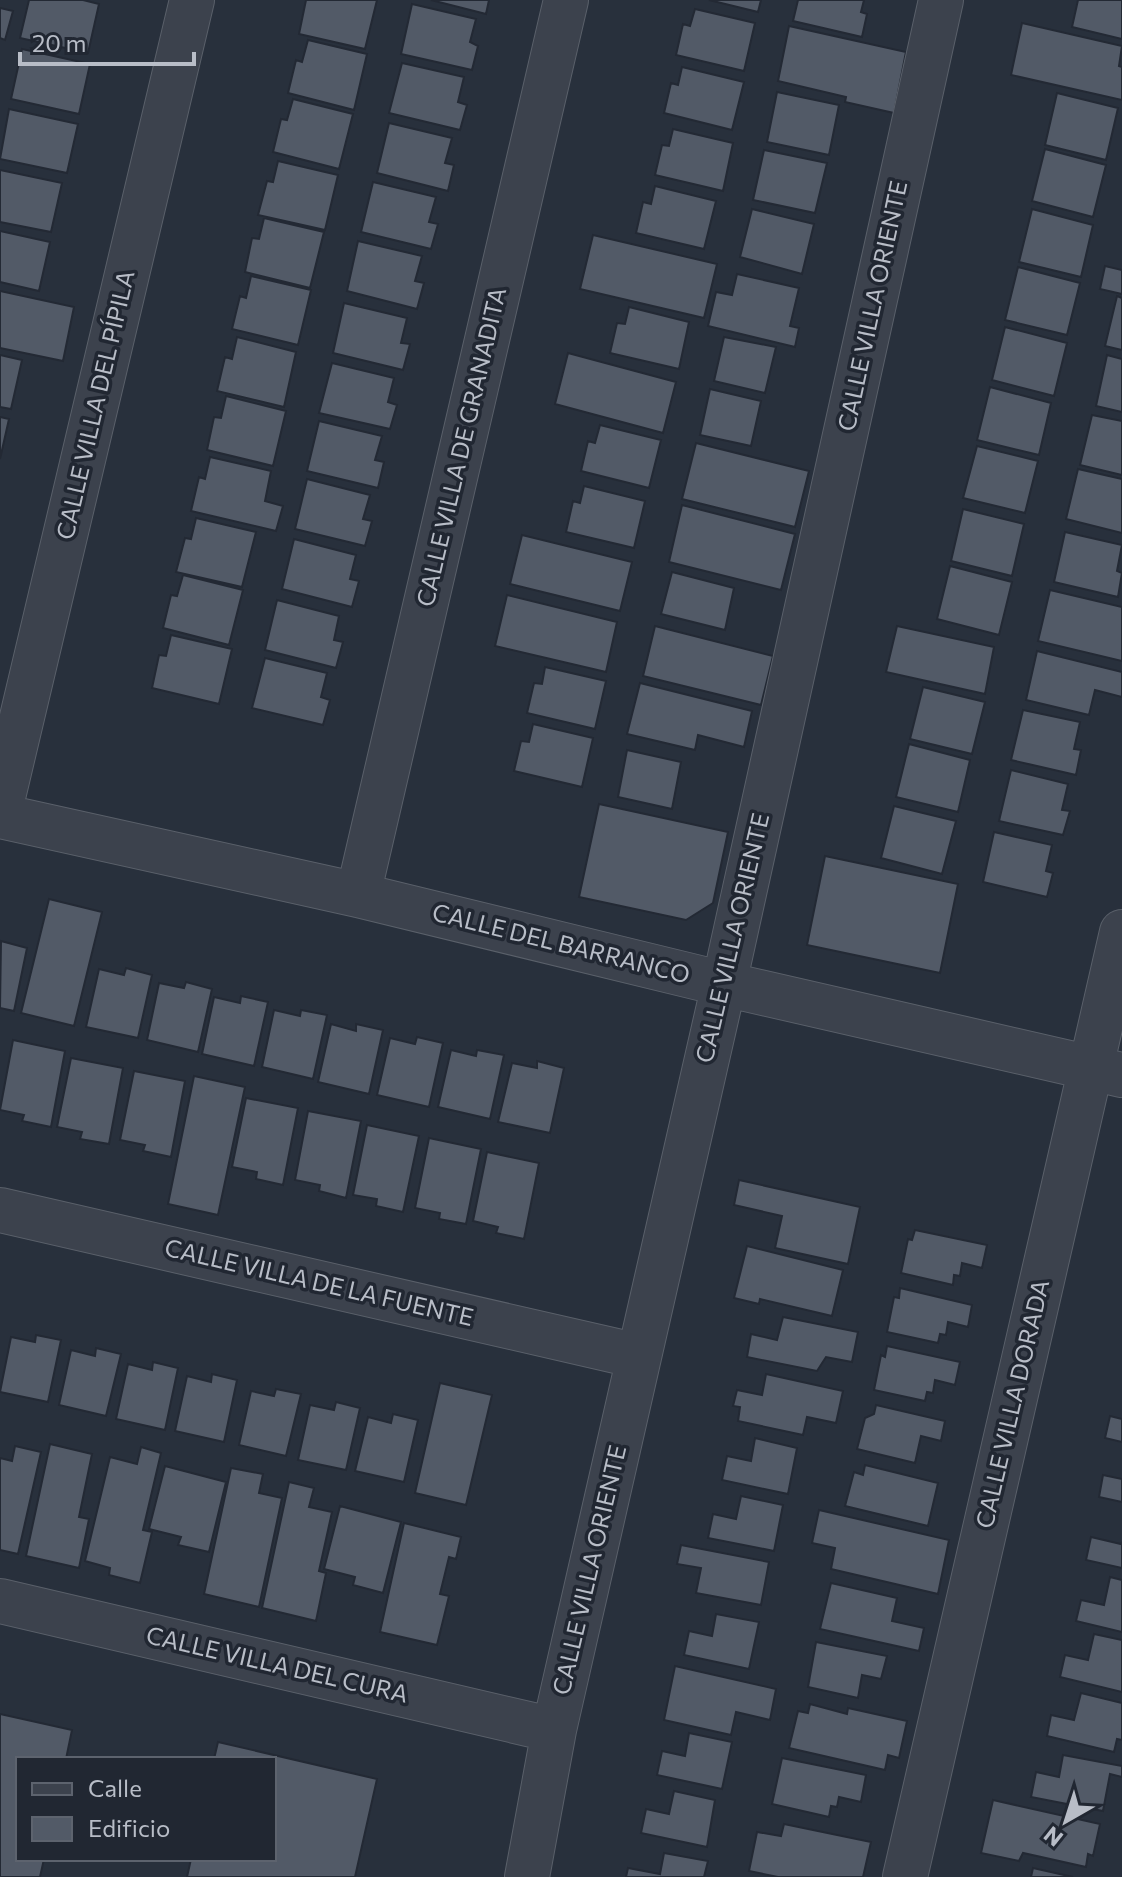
<svg xmlns="http://www.w3.org/2000/svg" width="1122" height="1877" font-family="Commissioner,sans-serif">
<style>
.building{fill:#525a67;stroke:#232934;stroke-width:2}
.lines{fill:none;stroke-linecap:round;stroke-linejoin:round}
.minor-casing{stroke:#5a606a;stroke-width:46}
.minor{stroke:#3c424d;stroke-width:44}
.labels{text-anchor:middle;stroke-width:7;stroke-linejoin:round;paint-order:stroke}
.street-label{font-size:24px;fill:#b8bdc7;stroke:#212732}
</style>
<rect width="100%" height="100%" fill="#28303c"/>
<path class="building" d="M29,0H83L99,4L88,53L20,38Z
M306,0H377L365,49L299,34Z
M431,0H489L486,14Z
M709,0H761L758,12Z
M798,0H864L861,12L867,14L862,37L793,21Z
M1078,0H1122V39L1072,27Z
M412,4L476,19L470,42L478,46L472,70L401,54Z
M0,8L13,11L5,40L0,38Z
M695,9L755,23L744,71L676,55L683,24L690,26Z
M1022,23L1122,46L1119,66L1122,67V100L1011,75Z
M789,26L906,52L894,113L845,102L846,97L778,81Z
M308,40L367,54L354,110L288,93L296,60L302,62Z
M22,49L90,64L79,114L11,99Z
M402,63L464,77L458,102L467,105L460,130L389,113Z
M682,67L744,82L732,130L664,113L671,83L678,85Z
M777,92L839,105L829,155L767,142Z
M1057,93L1118,108L1106,160L1045,145Z
M293,99L353,114L339,169L273,152L281,119L287,120Z
M9,109L78,124L67,173L0,159Z
M389,123L452,138L445,163L454,165L448,191L377,173Z
M673,129L733,143L723,191L655,175L662,145L669,146Z
M1045,149L1106,165L1093,217L1032,201Z
M764,150L827,163L815,213L753,200Z
M278,161L338,175L325,230L258,215L267,181L273,182Z
M0,170L62,183L51,232L0,222Z
M373,182L436,197L429,222L438,224L431,249L361,232Z
M655,186L716,201L704,249L636,233L643,202L651,204Z
M752,209L814,224L802,274L740,257Z
M1032,209L1093,225L1081,277L1019,262Z
M264,218L324,232L310,288L245,272L252,238L259,239Z
M0,231L50,242L39,291L0,282Z
M593,235L717,264L704,318L580,289Z
M358,241L422,256L415,281L424,283L417,309L347,291Z
M1105,266L1122,270V294L1100,289Z
M1018,267L1080,283L1067,335L1005,320Z
M737,274L799,288L790,326L799,328L795,347L708,326L716,292L732,295Z
M251,276L311,290L298,345L232,329L240,296L246,298Z
M0,291L74,307L63,361L0,348Z
M1117,296L1122,298V350L1105,346Z
M344,303L407,318L401,343L410,344L403,370L333,353Z
M629,307L689,322L679,369L610,353L617,323L625,324Z
M1005,327L1067,343L1054,396L992,380Z
M237,337L296,352L284,407L217,391L225,357L232,359Z
M724,337L776,347L765,393L714,381Z
M568,353L676,382L663,433L555,404Z
M0,355L22,360L11,409L0,407Z
M1107,355L1122,359V412L1096,406Z
M332,363L394,378L388,402L397,405L390,429L319,413Z
M990,387L1051,403L1039,455L977,440Z
M710,389L761,401L751,446L700,435Z
M226,396L286,411L273,466L207,450L214,417L221,418Z
M1092,415L1122,421V475L1080,465Z
M0,417L9,419L0,459Z
M319,421L382,436L375,460L384,462L378,488L307,471Z
M600,425L661,440L649,488L581,471L588,441L595,443Z
M696,443L809,471L795,527L682,499Z
M977,446L1038,461L1025,513L963,498Z
M210,457L271,471L265,501L283,506L276,531L191,511L199,477L205,479Z
M1078,469L1122,479V533L1066,519Z
M307,479L370,495L363,519L372,521L365,546L295,529Z
M584,486L645,501L634,548L566,532L573,501L580,503Z
M682,505L795,534L781,590L669,562Z
M963,509L1024,524L1012,576L951,561Z
M196,518L256,532L242,587L176,572L185,538L191,539Z
M1065,532L1122,545L1117,571L1122,573L1118,597L1054,582Z
M522,535L632,562L620,611L510,584Z
M294,539L356,555L350,579L359,581L352,607L282,589Z
M950,566L1012,582L999,635L937,619Z
M672,572L734,588L725,630L661,614Z
M183,575L243,590L229,645L163,628L171,595L177,596Z
M1050,590L1122,607V661L1038,641Z
M507,595L617,622L606,672L495,646Z
M277,600L339,616L334,640L343,642L336,668L265,650Z
M655,626L773,656L761,705L643,676Z
M897,626L994,647L985,694L886,672Z
M171,635L232,649L219,704L152,688L159,655L166,656Z
M1037,651L1122,672V697L1095,690L1089,715L1026,700Z
M265,658L327,673L321,697L330,700L323,725L252,708Z
M545,667L606,681L595,729L527,713L534,683L542,684Z
M640,683L752,711L744,747L698,735L695,750L627,734Z
M923,687L985,702L972,754L910,739Z
M1023,710L1080,722L1074,749L1081,750L1076,775L1011,760Z
M533,724L593,738L582,787L514,771L521,741L529,742Z
M909,744L970,760L958,812L896,797Z
M627,750L681,762L672,809L618,797Z
M1011,770L1068,784L1062,810L1070,811L1063,835L999,821Z
M599,804L728,832L713,903L686,920L579,897Z
M894,806L956,821L942,874L881,858Z
M994,832L1052,845L1046,871L1053,873L1047,897L983,882Z
M825,856L958,884L940,973L807,945Z
M49,899L102,912L74,1026L21,1013Z
M1,941L27,948L14,1011L0,1008Z
M126,968L152,975L138,1038L86,1027L99,969L124,975Z
M186,982L212,989L198,1052L147,1040L159,983L184,988Z
M241,996L268,1002L254,1066L202,1054L214,997L240,1003Z
M274,1010L300,1016L301,1010L327,1015L313,1079L262,1067Z
M331,1024L356,1031V1024L383,1030L369,1094L318,1082Z
M417,1037L443,1043L429,1107L377,1095L390,1038L415,1044Z
M13,1040L65,1051L51,1127L22,1121L24,1115L0,1110Z
M451,1050L476,1056L477,1050L504,1055L490,1119L438,1107Z
M71,1058L123,1068L109,1144L80,1139L82,1132L57,1127Z
M537,1061L564,1068L550,1133L498,1122L512,1063L537,1068Z
M134,1071L185,1081L171,1157L143,1151L145,1145L120,1140Z
M194,1076L245,1087L218,1215L168,1204Z
M246,1098L298,1108L283,1185L256,1179L257,1172L232,1167Z
M308,1111L361,1121L346,1198L319,1191L320,1185L295,1180Z
M367,1125L419,1136L403,1212L376,1206L377,1199L353,1195Z
M429,1138L481,1149L466,1224L439,1219L440,1213L415,1208Z
M487,1152L539,1163L524,1239L496,1233L498,1227L473,1221Z
M739,1180L860,1207L848,1264L775,1248L782,1216L734,1205Z
M915,1230L987,1245L982,1268L962,1263L960,1276L954,1275L953,1285L901,1273L908,1239L912,1240Z
M747,1246L843,1270L832,1316L760,1299L759,1304L734,1298Z
M900,1288L972,1305L968,1327L948,1322L946,1335L940,1334L938,1343L887,1332L894,1297L899,1298Z
M783,1317L858,1332L852,1362L826,1357L817,1371L747,1357L751,1334L777,1340Z
M36,1335L61,1340L48,1402L0,1392L11,1337L35,1342Z
M887,1346L960,1362L955,1385L935,1380L933,1393L927,1392L925,1401L874,1390L881,1355L885,1357Z
M96,1348L121,1354L106,1416L59,1405L71,1350L95,1356Z
M153,1362L178,1368L165,1430L116,1419L128,1364L152,1370Z
M212,1374L237,1380L224,1442L175,1431L187,1376L211,1382Z
M766,1374L843,1391L836,1423L807,1417L803,1435L738,1421L740,1407L733,1406L737,1390L762,1395Z
M440,1383L492,1395L466,1505L415,1493Z
M276,1389L301,1394L286,1456L239,1445L251,1391L274,1396Z
M336,1402L360,1408L346,1470L298,1460L310,1405L334,1410Z
M876,1405L945,1421L941,1441L921,1436L915,1463L857,1449L865,1418L874,1414Z
M393,1414L418,1420L404,1482L355,1471L368,1417L391,1423Z
M1110,1416L1122,1419V1442L1105,1438Z
M755,1438L797,1448L788,1494L722,1480L727,1456L751,1461Z
M50,1444L92,1454L79,1517L89,1519L79,1568L26,1556Z
M15,1446L41,1452L18,1554L0,1550V1458L12,1461Z
M141,1447L161,1453L143,1530L152,1532L140,1583L109,1575L110,1568L85,1561L110,1457L137,1464Z
M865,1465L938,1483L928,1526L845,1506L854,1472L863,1475Z
M165,1466L226,1482L209,1552L178,1545L181,1537L149,1529Z
M231,1468L263,1474L259,1493L282,1498L259,1607L204,1594Z
M1103,1475L1122,1479V1502L1099,1497Z
M289,1482L314,1488L309,1507L332,1512L319,1571L326,1573L316,1621L262,1608Z
M741,1496L783,1505L774,1551L708,1538L713,1514L736,1519Z
M340,1506L401,1522L383,1593L353,1585L355,1577L324,1569Z
M819,1510L949,1540L938,1594L831,1569L835,1548L812,1543Z
M404,1523L461,1537L456,1559L449,1557L440,1594L449,1596L437,1645L380,1632Z
M1091,1537L1121,1544L1122,1542V1568L1086,1560Z
M681,1545L769,1562L761,1605L696,1593L701,1568L677,1564Z
M1110,1577L1122,1580V1632L1076,1621L1081,1600L1104,1605Z
M831,1583L897,1598L892,1621L924,1628L919,1651L820,1629Z
M716,1614L759,1622L749,1669L684,1655L689,1631L712,1636Z
M1094,1634L1122,1640V1692L1060,1677L1065,1655L1088,1660Z
M816,1642L887,1656L881,1679L862,1675L858,1698L808,1687Z
M675,1666L776,1689L770,1720L736,1712L731,1735L664,1720Z
M1081,1693L1122,1703V1740L1117,1739L1114,1752L1047,1736L1051,1715L1074,1720Z
M810,1704L847,1714L848,1708L907,1721L899,1758L888,1755L885,1770L789,1748L798,1711L808,1713Z
M0,1714L72,1730L66,1759H18V1859H44L40,1877H0Z
M689,1733L732,1742L722,1789L657,1775L662,1751L685,1756Z
M218,1742L377,1779L355,1877H187L191,1859H274V1759H214Z
M1063,1755L1122,1766V1777L1110,1774L1103,1811L1031,1797L1036,1772L1059,1777Z
M782,1758L866,1775L861,1802L839,1797L837,1807L831,1806L829,1817L772,1804Z
M674,1791L715,1800L707,1847L641,1833L646,1809L669,1814Z
M993,1800L1100,1824L1093,1856L1088,1854L1086,1867L1023,1853L1019,1861L981,1853Z
M784,1824L871,1842L863,1877H778L749,1871L757,1832L781,1836Z
M664,1853L708,1861L704,1877H626L628,1868L660,1874Z
M1033,1868L1073,1877H1031Z"/>
<g class="lines">
<defs>
<path id="minor" d="M0,810L192,0
M0,816L358,895L724,984L1122,1075
M358,895L566,0
M0,1210L638,1356
M0,1601L554,1730
M527,1877L554,1730L724,984L941,0
M905,1877L1122,932"/>
</defs>
<use href="#minor" class="minor-casing"/>
<use href="#minor" class="minor"/>
</g>
<g class="labels">
<g class="street-label">
<text transform="translate(873 306) rotate(-78)" y="8">CALLE VILLA ORIENTE</text>
<text transform="translate(96 405) rotate(-77)" y="8">CALLE VILLA DEL PÍPILA</text>
<text transform="translate(462 447) rotate(-77)" y="8">CALLE VILLA DE GRANADITA</text>
<text transform="translate(733 938) rotate(-77)" y="8">CALLE VILLA ORIENTE</text>
<text transform="translate(561 944) rotate(14)" y="8">CALLE DEL BARRANCO</text>
<text transform="translate(319 1283) rotate(13)" y="8">CALLE VILLA DE LA FUENTE</text>
<text transform="translate(1013 1404) rotate(-77)" y="8">CALLE VILLA DORADA</text>
<text transform="translate(590 1570) rotate(-77)" y="8">CALLE VILLA ORIENTE</text>
<text transform="translate(277 1665) rotate(13)" y="8">CALLE VILLA DEL CURA</text>
</g>
</g>
<rect x="16" y="1757" width="260" height="104" fill="#212732" stroke="#5d636e" stroke-width="2"/>
<rect x="32" y="1783" width="40" height="12" fill="#3c424d" stroke="#5d636e" stroke-width="2"/>
<text x="88" y="1797" font-size="24" fill="#b8bdc7">Calle</text>
<rect x="32" y="1817" width="40" height="24" fill="#525a67" stroke="#5d636e" stroke-width="2"/>
<text x="88" y="1837" font-size="24" fill="#b8bdc7">Edificio</text>
<g transform="translate(1066 1821) rotate(219)" stroke="#212732" stroke-width="6" paint-order="stroke">
<path d="M0-6L14 30L0 20L-14 30Z" fill="#b8bdc7"/>
<text y="-12" font-size="22" font-weight="bold" text-anchor="middle" fill="#b8bdc7">N</text>
</g>
<path d="M20 52v12h174v-12" fill="none" stroke="#b8bdc7" stroke-width="4"/>
<text x="32" y="52" font-size="24" fill="#b8bdc7" stroke="#212732" stroke-width="6" paint-order="stroke">20 m</text>
</svg>
